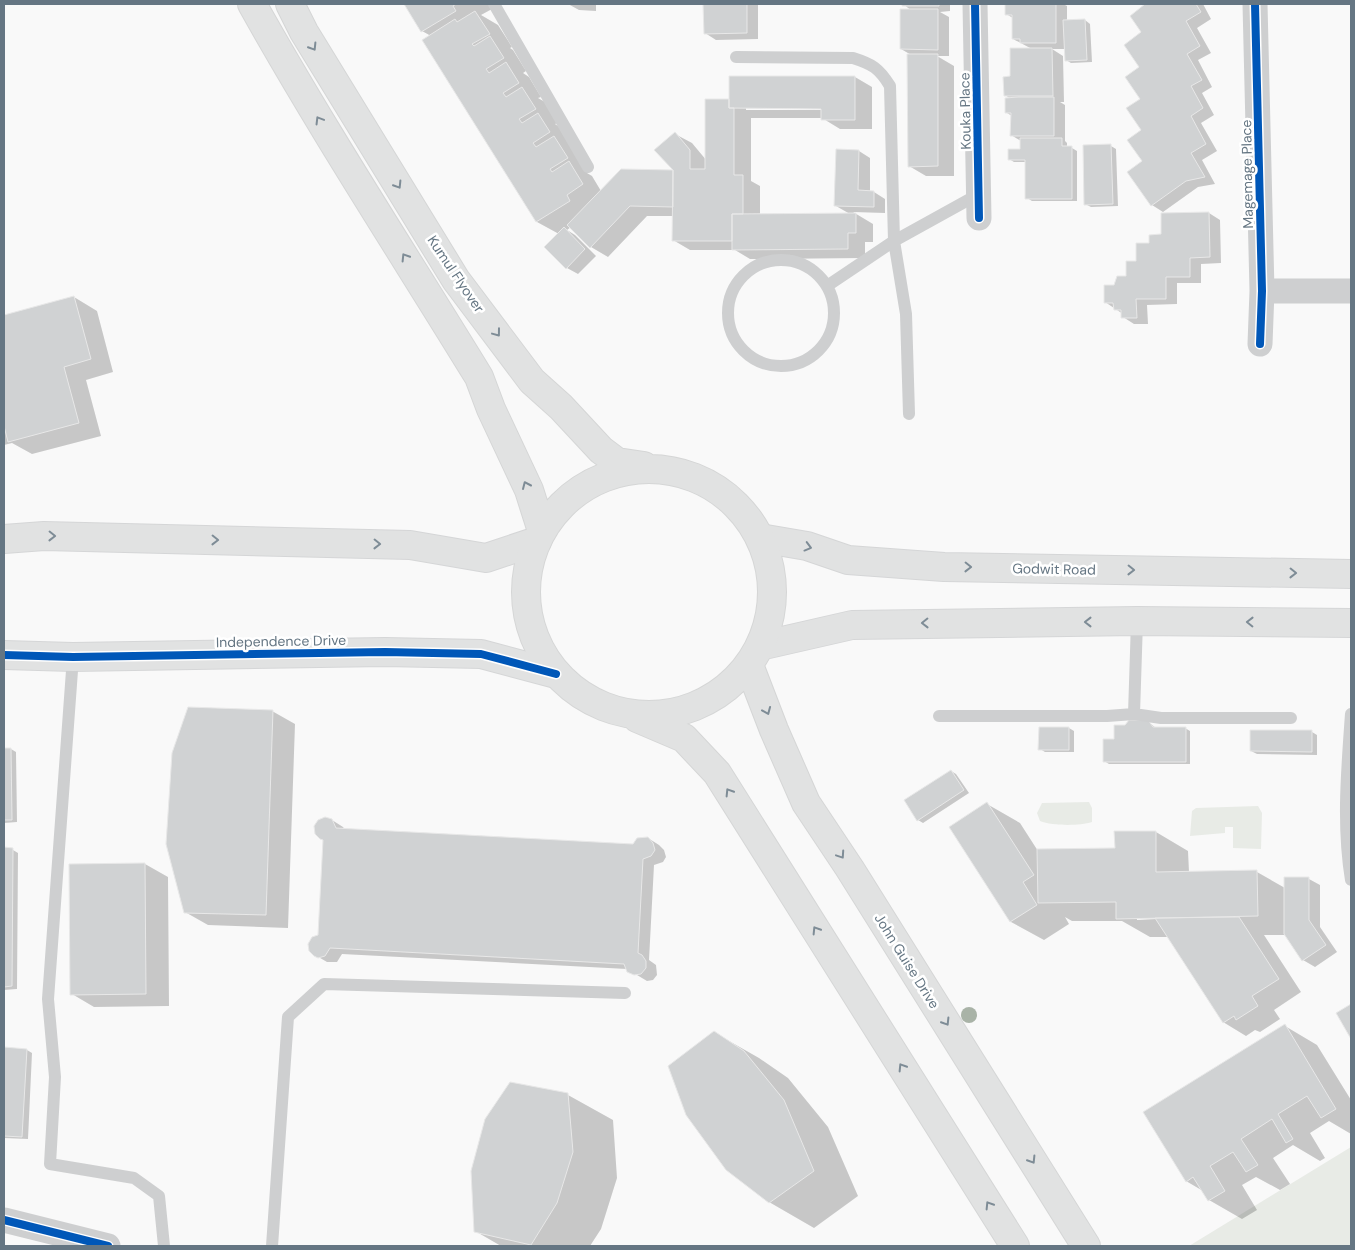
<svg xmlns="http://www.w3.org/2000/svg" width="1355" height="1250" font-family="'DM Sans',sans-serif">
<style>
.green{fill:#e8ebe6}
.shadow{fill:#0003;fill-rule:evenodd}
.building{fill:#d0d2d3;stroke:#e8e8e8}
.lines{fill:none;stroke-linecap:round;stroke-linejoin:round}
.secondary-casing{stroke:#d5d6d7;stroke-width:30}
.highway-casing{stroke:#d5d6d6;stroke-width:30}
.lane{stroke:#cecfd0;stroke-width:12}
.street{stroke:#cecfd0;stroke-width:25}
.secondary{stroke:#e1e2e2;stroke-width:28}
.highway{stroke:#e1e2e2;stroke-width:28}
.cycleway-casing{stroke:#fff;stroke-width:11}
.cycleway{stroke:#0057b8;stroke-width:8}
.tree{fill:#a9b3a7}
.oneway{stroke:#7e8c96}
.labels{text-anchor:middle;stroke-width:5;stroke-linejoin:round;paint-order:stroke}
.street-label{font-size:14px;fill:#657683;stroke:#fff}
</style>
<rect width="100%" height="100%" fill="#f9f9f9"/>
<path class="green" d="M1089,802L1092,808V822C1079,826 1053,826 1040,821L1037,813L1042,803Z
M1258,806L1262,813L1261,849L1233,848V827H1225V833L1190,836L1192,811L1196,808Z
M1351,1147V1246H1189Z"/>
<path class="shadow" d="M406,4H489L492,9L481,15L498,25L512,47L510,48L513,50L526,71L523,73L529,77L541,97L538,98L545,102L558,123L555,124L561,128L590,172L587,173L592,176L601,191L676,171L675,134L692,143L707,161L730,100L855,77L872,87V129H840L822,118H751V181L760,186V215L850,214L836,206L859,151L870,158V192H874L885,199V213L853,212L873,224V242H865V258L750,259L735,250H690L673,240L674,216H647L608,257L591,247L571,227L567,230L575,235L596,256L578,274L567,268L559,234L537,222L424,40L431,36L422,31ZM746,107L827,108V110H746Z
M568,4H596V11L579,10Z
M704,4H758V39L716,40L705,33Z
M903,4H950V11L940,12L949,17V56H937L954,66V176H926L909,166L913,56L901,49L912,11Z
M1006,4H1063L1067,6V21L1085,20L1090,24L1092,62L1071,63L1066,60V49H1052L1063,56L1064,102H1060L1065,105V141L1067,143V148H1072L1077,151V201H1032L1027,198V162H1014L1009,159L1021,150V141L1011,135L1012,116L1007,113L1011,99L1005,95L1011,77L1032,49L1013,39V18L1006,14Z
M1147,4H1203L1211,19L1197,28L1211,53L1198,60L1212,87L1202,93L1214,115L1201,123L1217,151L1202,160L1215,184L1198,187L1163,212L1152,205L1144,162L1141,67L1143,33L1131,17Z
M1084,146H1111L1116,149L1118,206L1091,207L1085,204Z
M1209,213L1220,220L1221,263L1201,264V283H1177V304L1147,305L1148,324H1134L1123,317V314L1105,302L1115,286L1128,277L1150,244L1162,236Z
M74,297L97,311L113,372L86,380L101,436L32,454L12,443L4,445V317Z
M272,711L295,724L288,928L208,925L185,912Z
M1147,721L1156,728H1185L1190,731V764H1109L1104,761L1125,727Z
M1040,728H1069L1074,731V752H1045L1040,749Z
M1251,731L1312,732L1317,735V755L1257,754L1251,751Z
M4,749H11L16,752L17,822L4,823Z
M951,771L956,774L969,793L923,823L918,820Z
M987,804L1020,823L1038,851L1116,849L1156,832L1188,851L1189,872H1257L1285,888L1309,879L1320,885V927L1337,952L1315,967L1303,960L1286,935H1264L1301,992L1274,1010L1280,1019L1260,1032L1255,1030L1246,1036L1223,1022L1169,937H1150L1122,921H1072L1065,917L1069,924L1044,940L1011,922L950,827ZM1137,917H1156V919L1137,920Z
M332,820L343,827L345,830L634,845L648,838L659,845L664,850L666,857L663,862L654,865L649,960L656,965L657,975L653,980L647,981L627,969L342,954L337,962H327L315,955L320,936Z
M4,848L13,850L18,853L17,989L4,990Z
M145,864L168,877L169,1006L94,1007L72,994Z
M1285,1026L1317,1045L1351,1100V1134L1329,1121L1310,1133L1325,1158L1320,1161L1293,1145L1273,1158L1290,1184L1280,1190L1256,1177L1242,1185L1257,1210L1242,1219L1209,1200L1203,1191L1186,1181Z
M715,1033L759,1058L788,1078L828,1127L858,1196L814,1228L769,1202Z
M4,1049L27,1050L32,1053L28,1139L4,1138Z
M568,1095L613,1120L617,1178L601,1229L590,1246H501L475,1231Z"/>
<path class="building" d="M404,4H456L453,6L456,11L421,32Z
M703,4H747V33L704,34Z
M902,4H939V6H902Z
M1005,4H1056V43H1020V39H1012V15H1005Z
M1145,4H1196L1201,12L1186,21L1200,46L1187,54L1202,80L1191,86L1203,108L1191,116L1206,144L1191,153L1205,177L1186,181L1151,206L1127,172L1142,161L1127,140L1141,130L1126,108L1140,99L1125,77L1139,67L1124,45L1141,32L1130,16Z
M900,9H938V50L900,49Z
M475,11L490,34L472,44L474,46L490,36L504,58L486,69L489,73L506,62L519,83L503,93L506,97L522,87L536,109L519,119L522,123L538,113L550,132L533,143L536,147L554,136L568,158L550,169L552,172L569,161L583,184L567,195L570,201L536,222L422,40L455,19L457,22Z
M1085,19L1087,60L1065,61L1063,20Z
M1010,48H1052L1053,96H1004L1003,77L1010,76Z
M907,54H938V166L908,167Z
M729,76H855V120H821V109L729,108Z
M1018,97H1054V136H1010L1011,113H1005V98Z
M705,99H729V108H734V175H743V214H732V241H672L673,170L654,150L675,132L690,150V169H705Z
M1020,138H1062V146H1072V199H1025V160H1008V149H1020Z
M1111,144L1113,204L1084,205L1083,145Z
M836,149L859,150L858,190L874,191V207L834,206Z
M621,169L673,170V207L630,206L590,248L567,225Z
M1209,212L1210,257L1190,258V277H1166V299H1136L1137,318H1121V310H1114L1113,303H1104V285H1114L1117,276H1126V261H1136V243H1149V235L1161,234V213Z
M856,213V233H848V249L732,250V214Z
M564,227L585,249L566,269L544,247Z
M74,296L91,359L64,367L79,423L8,442L4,426V315Z
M188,707L273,710L266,915L184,913L166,844L172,753Z
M1129,720H1148L1153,727H1186V762H1103V739H1114V725H1125Z
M1039,727H1069V750H1038Z
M1250,730H1312V752L1250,751Z
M4,748H11L12,820H4Z
M951,770L964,790L917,821L904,800Z
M987,802L1034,875L1023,882L1037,905L1010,922L949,827Z
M325,817L332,819L336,828L633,844L637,838L648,837L653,843L655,850L651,856L643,859L638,953L642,955L646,961V968L641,974L634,975L627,972L624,964L330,948L325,956L318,958L314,956L309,951L308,944L312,937L318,935L323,840L320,839L315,834L314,826L318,820Z
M1114,831H1156V872L1257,870L1258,916L1116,919V902L1038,903L1037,849L1115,848Z
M4,847L13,848L12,986L4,987Z
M145,863L146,994L70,995L69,864Z
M1284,877H1309V920L1326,945L1302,961L1284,934Z
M1239,917L1279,979L1252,996L1258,1006L1236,1020L1234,1016L1223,1023L1155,918Z
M1351,1004V1039L1336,1013Z
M1285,1024L1336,1109L1321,1118L1307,1096L1278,1114L1293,1139L1286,1143L1272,1119L1241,1139L1258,1165L1246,1172L1233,1152L1210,1166L1225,1191L1208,1201L1193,1177L1186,1182L1143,1112Z
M714,1031L744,1051L784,1100L814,1171L769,1203L726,1170L686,1115L668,1066Z
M4,1047L27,1049L22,1137L4,1136Z
M510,1082L568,1093L573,1152L557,1203L531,1245L474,1232L471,1171L485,1119Z"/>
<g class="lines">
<defs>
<path id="secondary" d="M760,538L807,546L848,560L944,567L1351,574
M4,539L44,536L410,545L486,558L537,541
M760,646L852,625L1137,621L1351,623
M4,655L73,657L385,652L481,654L556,674"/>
<path id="highway" d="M252,4C323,131 403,253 479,377L491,409L529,490L542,531
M290,4L304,32L456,280L532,381L561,407L601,450L617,462L644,466
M526 592a123 123 0 1 1 246 0a123 123 0 1 1-246 0Z
M749,665L774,730L806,803L850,869L1086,1246
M637,718L684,738L717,773L1015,1246"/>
</defs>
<use href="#secondary" class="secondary-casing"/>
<use href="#highway" class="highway-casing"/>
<path class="lane" d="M494,4L588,167
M736,57L853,58C872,64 879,68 890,86L894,241L827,286
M728 313a53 53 0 1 1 106 0a53 53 0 1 1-106 0Z
M909,414L906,314L894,241L979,194
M73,657L48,999L55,1077L50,1164L134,1178L159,1196L164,1246
M1134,714L1161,718H1291
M1351,714C1347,770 1342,825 1351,880
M939,716H1107L1134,714L1137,621
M272,1246L288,1017L324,984L625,993"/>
<path class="street" d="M975,4L979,218
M1255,4L1262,291L1260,344
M1262,291H1351
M4,1220L108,1246"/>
<use href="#secondary" class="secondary"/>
<use href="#highway" class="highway"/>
<defs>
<path id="cycleway" d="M975,4L979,218
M1255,4L1262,291L1260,344
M4,655L73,657L385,652L481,654L556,674
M4,1220L108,1246"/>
</defs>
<use href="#cycleway" class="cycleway-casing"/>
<use href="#cycleway" class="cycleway"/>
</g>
<circle class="tree" cx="969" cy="1015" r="8"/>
<defs><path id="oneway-chevron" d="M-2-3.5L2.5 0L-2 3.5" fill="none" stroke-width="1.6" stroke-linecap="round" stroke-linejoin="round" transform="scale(1.25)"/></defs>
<g class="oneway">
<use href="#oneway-chevron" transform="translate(313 47) rotate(58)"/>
<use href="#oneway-chevron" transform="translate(319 120) rotate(-121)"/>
<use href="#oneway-chevron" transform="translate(398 185) rotate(58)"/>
<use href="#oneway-chevron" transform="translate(405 257) rotate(-122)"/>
<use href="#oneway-chevron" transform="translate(497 333) rotate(53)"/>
<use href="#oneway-chevron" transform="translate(526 485) rotate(-114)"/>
<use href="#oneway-chevron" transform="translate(52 536) rotate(1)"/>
<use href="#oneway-chevron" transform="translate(215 540) rotate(1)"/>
<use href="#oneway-chevron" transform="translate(377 544) rotate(1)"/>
<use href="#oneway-chevron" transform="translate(808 547) rotate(15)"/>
<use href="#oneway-chevron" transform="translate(968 567) rotate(1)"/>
<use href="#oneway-chevron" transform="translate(1131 570) rotate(1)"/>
<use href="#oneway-chevron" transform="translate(1293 573) rotate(1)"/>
<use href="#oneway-chevron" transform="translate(1088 622) rotate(180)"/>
<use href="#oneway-chevron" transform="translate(1250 622) rotate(-179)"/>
<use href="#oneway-chevron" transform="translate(925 623) rotate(179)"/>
<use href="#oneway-chevron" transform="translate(767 711) rotate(67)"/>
<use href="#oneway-chevron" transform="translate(729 792) rotate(-122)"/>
<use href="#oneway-chevron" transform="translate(841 855) rotate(56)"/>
<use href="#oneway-chevron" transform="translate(816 930) rotate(-122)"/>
<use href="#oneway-chevron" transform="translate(946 1022) rotate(58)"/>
<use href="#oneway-chevron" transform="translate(902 1067) rotate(-122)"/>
<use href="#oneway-chevron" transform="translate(1032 1160) rotate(58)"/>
<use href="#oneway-chevron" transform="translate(989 1205) rotate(-122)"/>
</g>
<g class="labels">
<g class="street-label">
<text transform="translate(965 111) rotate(-91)" y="5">Kouka Place</text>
<text transform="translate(1247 174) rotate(-91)" y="5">Magemage Place</text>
<text transform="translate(456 274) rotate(56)" y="5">Kumul Flyover</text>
<text transform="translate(1054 569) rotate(1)" y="5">Godwit Road</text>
<text transform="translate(281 641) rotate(-1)" y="5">Independence Drive</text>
<text transform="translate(907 961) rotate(58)" y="5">John Guise Drive</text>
</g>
</g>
<rect width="1355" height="1250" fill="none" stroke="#657683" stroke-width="10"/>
</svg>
